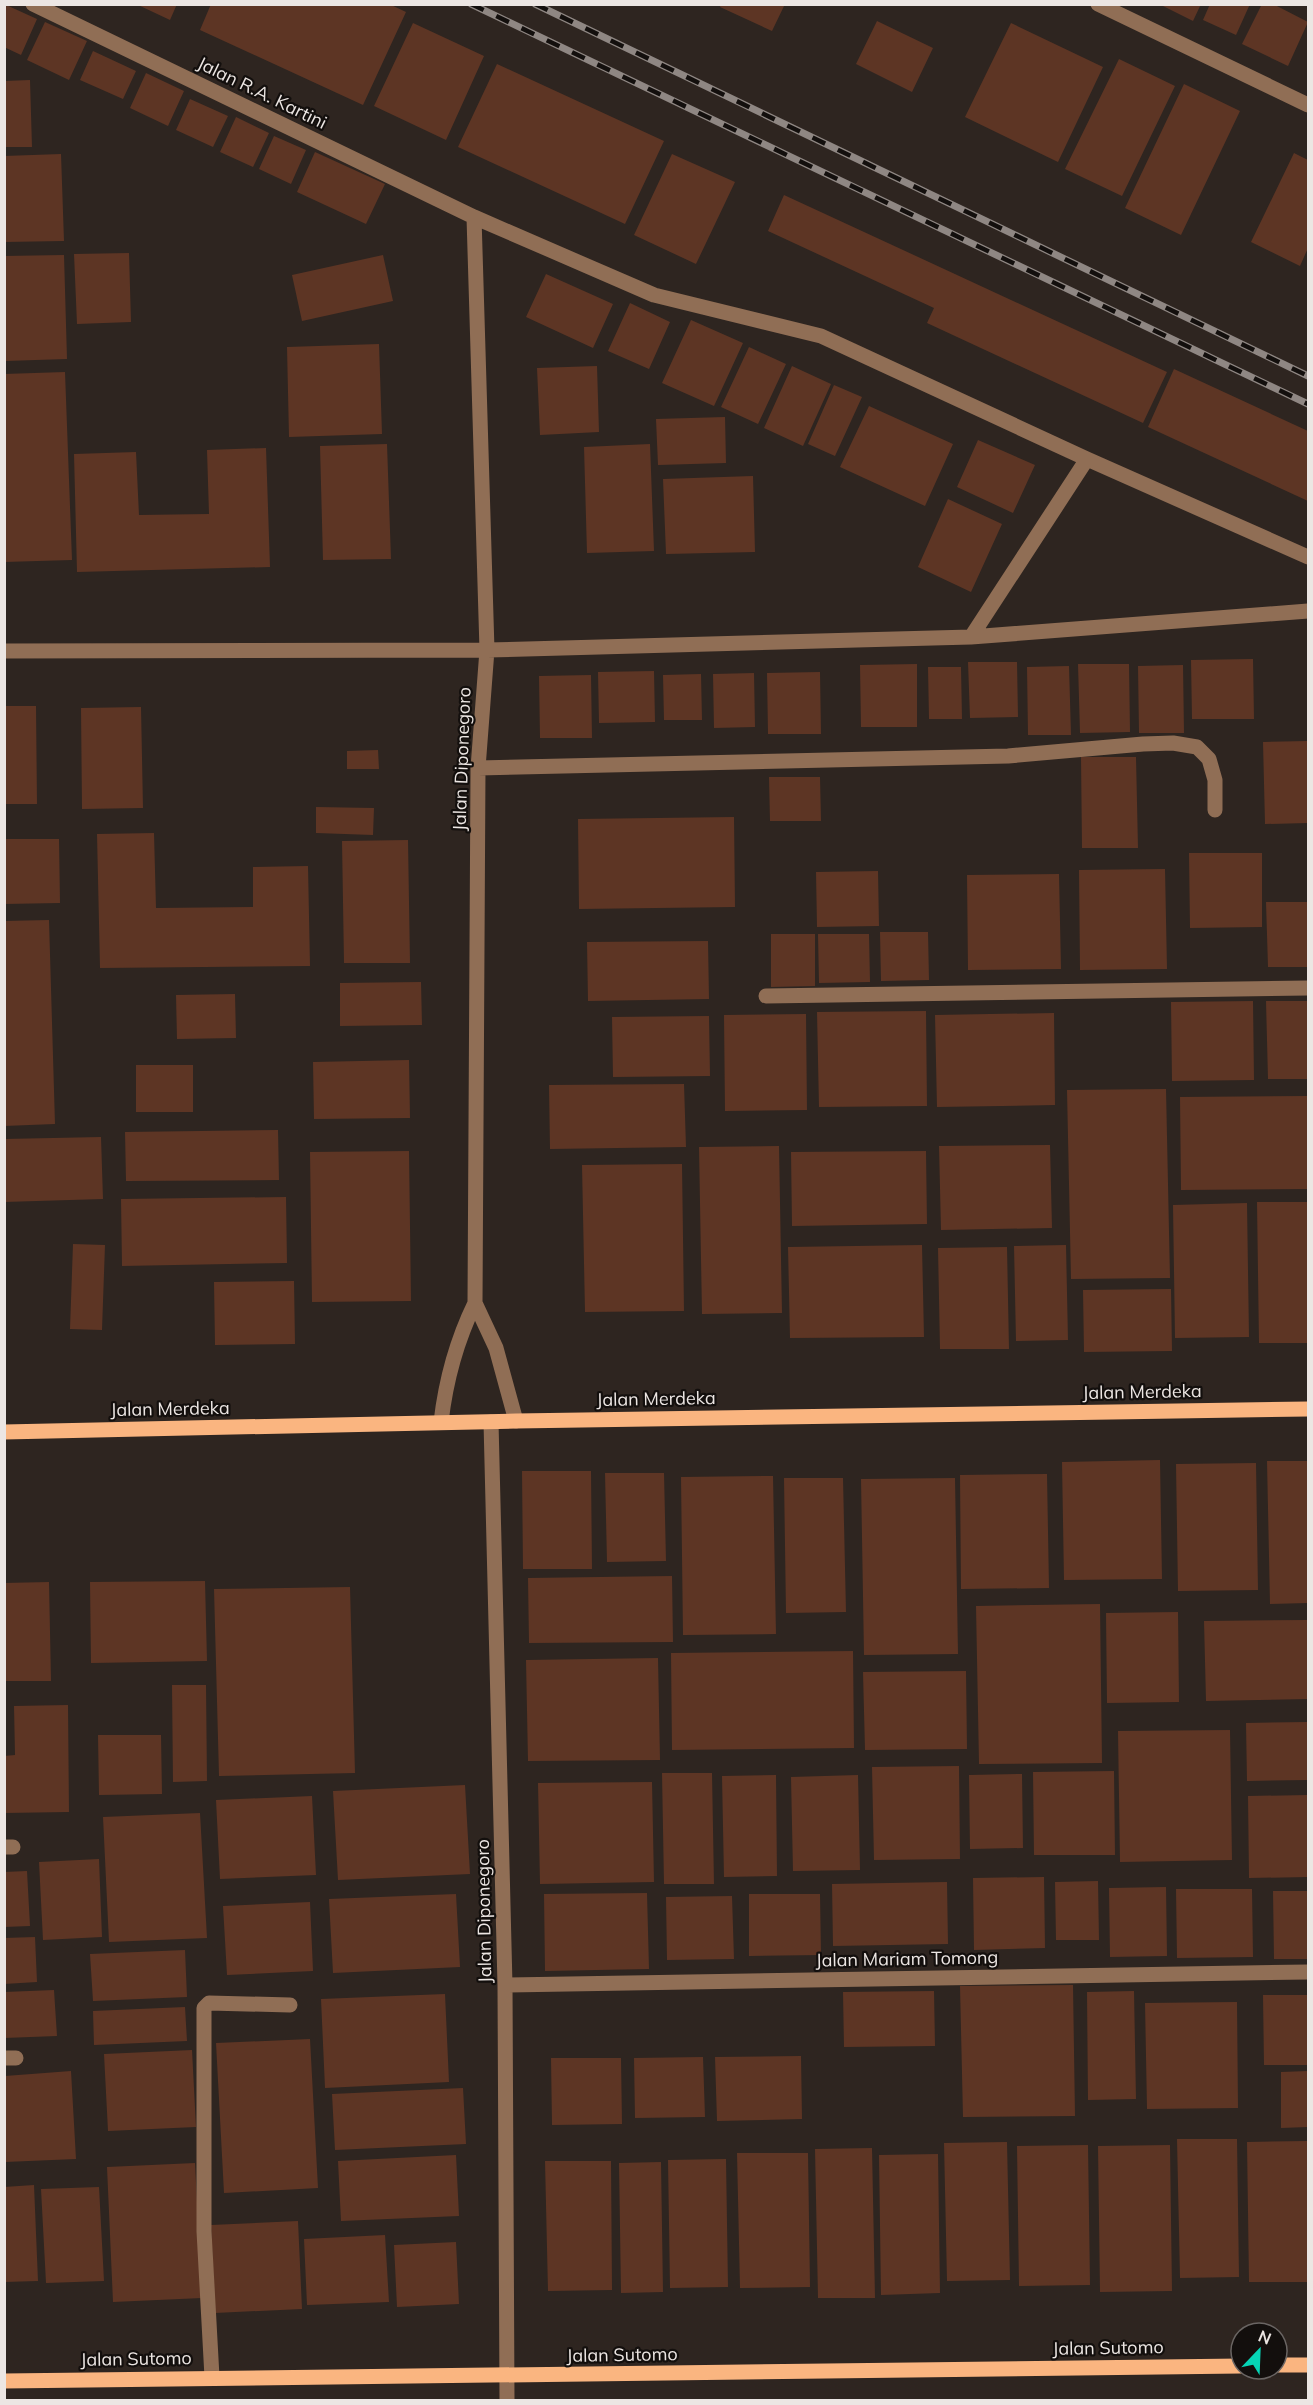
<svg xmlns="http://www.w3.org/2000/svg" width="1313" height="2405" font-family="Mulish,sans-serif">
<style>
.building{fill:#5d3524}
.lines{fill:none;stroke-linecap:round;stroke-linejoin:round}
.minor{stroke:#906e55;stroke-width:15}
.major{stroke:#fab580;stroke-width:15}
.rail-casing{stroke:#8f8783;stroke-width:7}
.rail{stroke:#130f0d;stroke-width:4.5;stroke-dasharray:14;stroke-linecap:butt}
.labels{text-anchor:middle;stroke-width:4.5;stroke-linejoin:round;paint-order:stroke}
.street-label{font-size:18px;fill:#ece6e3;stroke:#130f0d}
</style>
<rect width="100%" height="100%" fill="#2e2520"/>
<path class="building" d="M4,4L37,19L21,55L4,47Z
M136,4H177L170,20Z
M211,4H389L406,12L363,105L200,30Z
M721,4H785L772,31L720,7Z
M1159,4H1201L1193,21Z
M1210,4H1250L1236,35L1203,20Z
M1262,4H1273L1308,22L1288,66L1242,44Z
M877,21L933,48L912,92L856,64Z
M45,22L87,41L69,80L27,60Z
M413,23L484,56L446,140L374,106Z
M1011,23L1103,67L1058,162L965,117Z
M93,51L136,71L123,99L80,80Z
M1119,59L1175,86L1122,196L1065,169Z
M497,64L664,141L625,224L458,147Z
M146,73L184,91L168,126L130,108Z
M30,80L32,147H4V81Z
M1184,84L1240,111L1181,235L1125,208Z
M190,99L228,116L213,147L176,130Z
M236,117L269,133L253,167L220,152Z
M274,136L306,150L291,184L259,169Z
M315,152L385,184L366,224L297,192Z
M1294,153L1308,160V248L1300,266L1251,242Z
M61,154L64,241L4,242V156Z
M672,154L735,182L696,264L634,235Z
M784,195L1167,372L1143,423L927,323L934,308L768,231Z
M129,253L131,322L77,324L74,254Z
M64,255L67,359L5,361L4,256Z
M383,255L393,301L302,321L292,275Z
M546,274L613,304L593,348L526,317Z
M630,303L670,322L649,369L608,351Z
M691,320L743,343L714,406L662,383Z
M379,344L382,434L289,437L287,347Z
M749,347L786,364L758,424L721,407Z
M597,366L599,432L540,435L537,368Z
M792,366L831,384L803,446L764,428Z
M1174,369L1308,431V501L1148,427Z
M65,372L72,560L4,562V374Z
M834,385L862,397L835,456L808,444Z
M869,406L953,444L925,506L840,467Z
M725,417L726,463L658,465L656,419Z
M978,440L1035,465L1013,513L957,487Z
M387,444L391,559L323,560L320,446Z
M650,444L654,551L587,553L584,447Z
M266,448L270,567L77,572L74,454L136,452L139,515L209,514L207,450Z
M753,476L755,552L666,554L663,479Z
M948,499L1002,524L971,592L918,567Z
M1253,659L1254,719H1192L1191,660Z
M968,662H1017L1018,717L970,718Z
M917,664V727H861L860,665Z
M1078,664H1129L1130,732L1080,733Z
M1183,665L1184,733H1139L1138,666Z
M1069,666L1071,735H1028L1027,667Z
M928,667H961L962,719H929Z
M654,671L655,722L599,723L598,672Z
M820,672L821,734H768L767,673Z
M754,673L755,727L714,728L713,674Z
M701,674L702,720H664L663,675Z
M591,675L592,738H540L539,676Z
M4,706H36L37,804H4Z
M141,707L143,808L82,809L81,708Z
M1308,741V823L1265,824L1263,742Z
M378,750L379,769H347V751Z
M1081,757H1136L1138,848H1082Z
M769,777H820L821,821H770Z
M316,807L374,808L373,835L316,833Z
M734,817L735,907L579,909L578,819Z
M154,833L156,908L253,907V867L308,866L310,966L100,968L97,834Z
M4,839H59L60,903L4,904Z
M408,840L410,963H344L342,841Z
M1189,853H1262V927L1190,928Z
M1165,869L1167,969L1080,970L1079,870Z
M878,871L879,926L817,927L816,872Z
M1059,874L1061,969L968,970L967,875Z
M1266,902H1308V967H1268Z
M49,920L55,1124L4,1126V921Z
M880,932H928L929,980L881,981Z
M771,934H815V986L771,987Z
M818,934H869L870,982L819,983Z
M708,941L709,999L588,1001L587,942Z
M421,982L422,1025L340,1026V983Z
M235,994L236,1038L177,1039L176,995Z
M1253,1001L1254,1080L1172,1081L1171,1002Z
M1266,1001H1308V1079H1268Z
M926,1011L927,1106L819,1107L817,1012Z
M1054,1013L1055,1105L937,1107L935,1015Z
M806,1014L807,1110L725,1111L724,1015Z
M709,1016L710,1076L613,1077L612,1017Z
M409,1060L410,1118L314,1119L313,1062Z
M136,1065H193V1112H136Z
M684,1084L686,1147L550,1149L549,1085Z
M1166,1089L1170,1278L1071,1279L1067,1090Z
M1308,1096V1189L1181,1190L1180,1097Z
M278,1130L279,1180L126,1181L125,1132Z
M101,1137L103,1199L4,1202V1139Z
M1050,1145L1052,1228L941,1230L939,1146Z
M779,1146L782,1313L702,1314L699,1147Z
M409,1151L411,1301L312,1302L310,1152Z
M926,1151L927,1224L792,1226L791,1152Z
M682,1164L684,1311L585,1312L582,1165Z
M286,1197L287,1263L122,1266L121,1199Z
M1257,1202H1308V1343H1259Z
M1247,1203L1249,1337L1175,1338L1173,1205Z
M73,1244L105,1245L102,1330L70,1329Z
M922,1245L924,1337L790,1338L788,1247Z
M1066,1245L1068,1340L1016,1341L1014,1246Z
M1007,1247L1009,1349H940L938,1248Z
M294,1281L295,1344L215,1345L214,1282Z
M1171,1289L1172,1351L1084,1352L1083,1290Z
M1160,1460L1162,1579L1064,1580L1062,1462Z
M1267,1461H1308V1603L1270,1604Z
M1256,1463L1258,1590L1178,1591L1176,1464Z
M522,1471H591L592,1569H523Z
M605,1473H664L666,1561L607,1562Z
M1047,1474L1049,1588L961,1589L960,1475Z
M773,1476L776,1634L683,1635L681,1477Z
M784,1478H843L846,1612L786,1613Z
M955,1478L958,1654L864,1655L861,1479Z
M672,1576L673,1642L529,1643L528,1578Z
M205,1581L207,1661L91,1663L90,1582Z
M49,1582L51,1681H4V1583Z
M350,1587L355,1773L219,1776L214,1589Z
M1100,1604L1102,1763L979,1764L976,1606Z
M1178,1612L1179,1702L1107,1703L1106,1613Z
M1308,1620V1699L1206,1701L1204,1621Z
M853,1651L854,1748L672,1750L671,1653Z
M658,1658L660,1760L528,1761L526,1660Z
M966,1671L967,1749L865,1750L863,1672Z
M172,1685H206L207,1781L173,1782Z
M68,1705L69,1812L4,1813V1756L15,1755L14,1706Z
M1308,1722V1780L1247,1781L1246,1723Z
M1230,1730L1232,1860L1120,1862L1118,1731Z
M98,1735H161L162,1794L99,1795Z
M959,1766L960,1859L874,1860L872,1767Z
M1114,1771L1115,1855H1034L1033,1772Z
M662,1773H712L714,1884H664Z
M1022,1774L1023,1848L970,1849L969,1775Z
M776,1775L777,1876L724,1877L722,1776Z
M858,1775L860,1870L793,1871L791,1777Z
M652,1782L654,1882L540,1884L538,1783Z
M465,1785L470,1874L338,1880L333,1791Z
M1308,1795V1877L1249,1878L1248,1796Z
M312,1796L316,1875L220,1879L216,1800Z
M200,1813L207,1938L109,1942L103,1817Z
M99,1859L102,1937L43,1940L39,1862Z
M27,1871L30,1926L4,1927V1872Z
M1044,1877L1045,1948L974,1950L973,1878Z
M1098,1881L1099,1940H1056L1055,1882Z
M947,1882L948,1944L833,1946L832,1884Z
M1166,1887L1167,1956L1110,1957L1109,1888Z
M1176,1889H1252L1253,1957L1177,1958Z
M1273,1891H1308V1959H1274Z
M647,1893L649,1969L545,1971L544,1894Z
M456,1894L460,1967L333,1973L329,1899Z
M749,1894H820L821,1955L749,1956Z
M732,1896L734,1959L667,1960L666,1897Z
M310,1902L313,1971L227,1975L223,1906Z
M35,1937L37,1982L4,1984V1938Z
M185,1950L187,1997L93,2001L90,1954Z
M1073,1985L1075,2116L963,2117L960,1986Z
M54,1990L57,2036L4,2038V1992Z
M934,1991L935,2046L844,2047L843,1992Z
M1134,1991L1136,2099L1088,2100L1087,1992Z
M445,1994L449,2082L325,2088L321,1999Z
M1263,1995H1308V2065H1264Z
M1237,2002L1238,2108L1147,2109L1145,2003Z
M185,2007L187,2041L94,2045L93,2011Z
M310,2039L318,2188L224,2193L216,2043Z
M192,2050L196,2127L108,2131L104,2054Z
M801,2056L802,2119L717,2121L715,2057Z
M703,2057L705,2117L635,2118L634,2058Z
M551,2058H621L622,2124L552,2125Z
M71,2071L76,2159L5,2162V2076Z
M1308,2071V2127L1281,2128V2072Z
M463,2088L466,2144L335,2150L332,2094Z
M1177,2139H1237L1239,2277L1180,2278Z
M1308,2141V2282H1249L1247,2142Z
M1007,2142L1010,2280L947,2281L944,2143Z
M1088,2145L1090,2285L1019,2286L1017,2146Z
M1170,2145L1172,2291L1100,2292L1098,2146Z
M872,2148L875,2298H818L815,2149Z
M737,2153H808L810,2287L740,2288Z
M938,2154L940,2293L881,2295L879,2155Z
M456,2155L459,2216L341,2221L338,2161Z
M726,2159L728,2287L670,2288L668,2160Z
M545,2161H611L612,2290L548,2291Z
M661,2162L663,2292L621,2293L619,2163Z
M195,2163L202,2298L113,2302L107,2167Z
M34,2185L38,2281L4,2282V2187Z
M99,2187L104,2281L46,2283L41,2189Z
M298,2221L302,2309L215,2313L211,2225Z
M385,2235L389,2302L307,2305L304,2239Z
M456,2242L459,2304L397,2307L394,2245Z"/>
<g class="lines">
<path class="minor" d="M33,4L474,217L654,295L821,336L1087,459L1308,557
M1098,4L1308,105
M474,217L487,650L478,768L475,1303L496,1348L516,1421
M971,637L1087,459
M4,651L487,650L971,637L1308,611
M478,768L1008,756L1143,744L1173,743L1197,747L1209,759L1215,780V810
M766,996L1308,988
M441,1422C446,1379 456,1342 475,1303
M491,1422L505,1985L507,2400
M4,1847H13
M505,1985L1308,1972
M4,2058H16
M212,2377L204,2231V2008L209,2003L290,2005"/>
<path class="major" d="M4,1432L516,1421L1308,1409
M1277,2365H1308
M4,2381L1241,2366"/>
<defs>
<path id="rail" d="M471,4L1308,404
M535,4L1308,376"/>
</defs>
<use href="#rail" class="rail-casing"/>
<use href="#rail" class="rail"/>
</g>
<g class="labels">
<g class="street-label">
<text transform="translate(262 93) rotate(26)" y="6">Jalan R.A. Kartini</text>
<text transform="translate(462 759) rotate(-88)" y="6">Jalan Diponegoro</text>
<text transform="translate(1142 1392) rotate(-1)" y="6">Jalan Merdeka</text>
<text transform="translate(656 1399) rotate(-1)" y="6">Jalan Merdeka</text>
<text transform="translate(170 1409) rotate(-1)" y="6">Jalan Merdeka</text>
<text transform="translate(484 1911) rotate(-91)" y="6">Jalan Diponegoro</text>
<text transform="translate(907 1959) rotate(-1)" y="6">Jalan Mariam Tomong</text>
<text transform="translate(1108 2348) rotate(-1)" y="6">Jalan Sutomo</text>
<text transform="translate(622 2355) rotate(-1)" y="6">Jalan Sutomo</text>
<text transform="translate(136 2359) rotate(-1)" y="6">Jalan Sutomo</text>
</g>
</g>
<rect width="1313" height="2405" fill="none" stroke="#ece6e3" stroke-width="12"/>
<g transform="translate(1259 2351) rotate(23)"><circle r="28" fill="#130f0d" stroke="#6a6563" stroke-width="1.5"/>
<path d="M0-4.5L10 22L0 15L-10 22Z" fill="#06d5b6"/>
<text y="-9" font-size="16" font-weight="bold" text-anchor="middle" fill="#ece6e3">N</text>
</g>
</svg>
